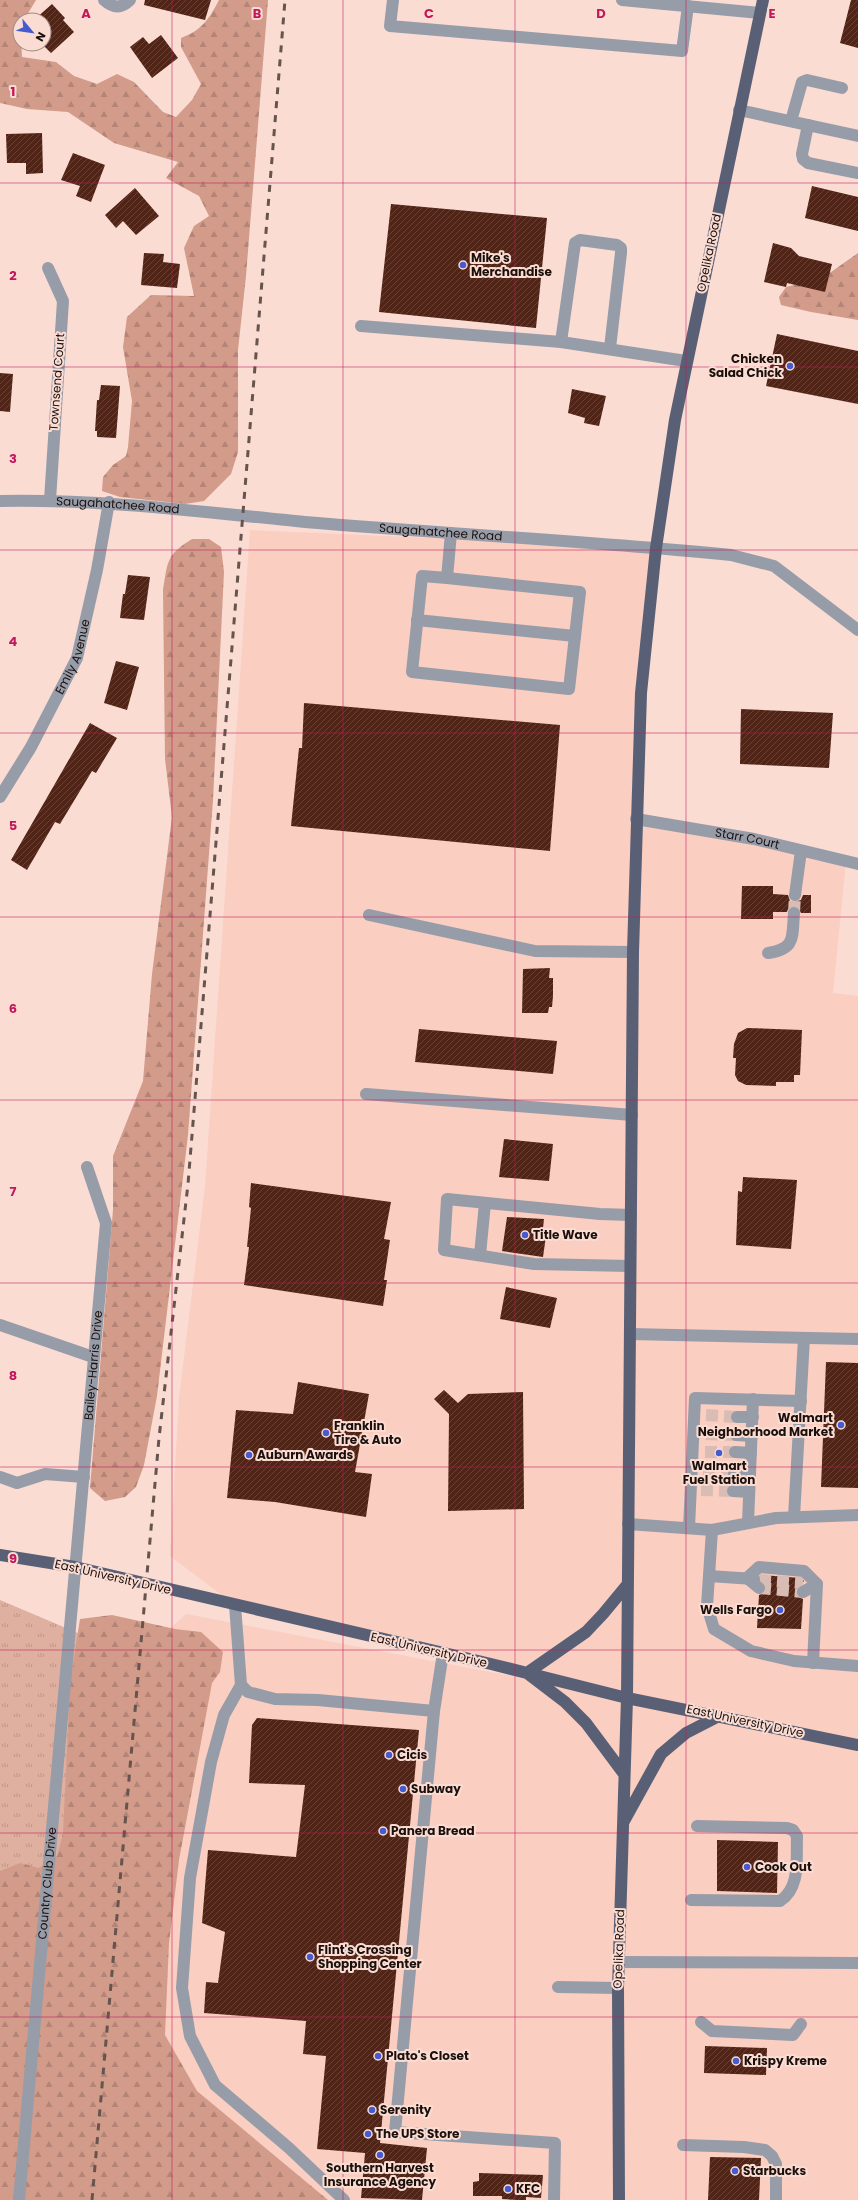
<svg xmlns="http://www.w3.org/2000/svg" width="858" height="2200" font-family="Poppins,sans-serif">
<style>
.built{fill:#facec0}
.grass{fill:url(#grass-tufts)}
.forest{fill:url(#forest-firs)}
.building{fill:url(#building-hatch)}
.lines{fill:none;stroke-linecap:round;stroke-linejoin:round}
.minor-tunnel{stroke:#d9bdb5;stroke-width:12;stroke-dasharray:12 6;stroke-linecap:butt}
.minor{stroke:#979ca9;stroke-width:12}
.major{stroke:#596076;stroke-width:12}
.rail{stroke:#66544f;stroke-width:3;stroke-dasharray:7 7;stroke-linecap:butt}
.grid{fill:none;stroke:#c2185b;stroke-width:1;stroke-opacity:0.55}
.poi-dot{fill:#455bcf;stroke:#fadcd3;stroke-width:1.5}
.labels{text-anchor:middle;stroke-width:4;stroke-linejoin:round;paint-order:stroke}
.street-label{font-size:12px;fill:#1c100c;stroke:#fadcd3}
.poi-label{font-size:12px;font-weight:bold;fill:#1c100c;stroke:#fadcd3;text-anchor:start}
.grid-label{font-size:13px;text-anchor:middle;font-weight:bold;fill:#c2185b;stroke:#fadcd3;stroke-width:4;stroke-linejoin:round;paint-order:stroke}
</style>
<defs>
<pattern id="grass-tufts" width="24" height="20" patternUnits="userSpaceOnUse"><rect width="24" height="20" fill="#dfafa0"/><path d="M3 7l-1-3M5 7V3M7 7l1-3M15 17l-1-3M17 17v-4M19 17l1-3" fill="none" stroke="#bf9689"/></pattern>
<pattern id="forest-firs" width="22" height="20" patternUnits="userSpaceOnUse"><rect width="22" height="20" fill="#d29b8a"/><path d="M5 1l3.5 6h-7zM16 11l3.5 6h-7z" fill="#b48476"/></pattern>
<pattern id="building-hatch" width="6" height="6" patternUnits="userSpaceOnUse"><rect width="6" height="6" fill="#502416"/><path d="M-1 1l2-2M0 6l6-6M5 7l2-2" fill="none" stroke="#654136"/></pattern>
</defs>
<rect width="100%" height="100%" fill="#fadcd3"/>
<path class="built" d="M250,530L656,548L636,819L846,862L833,993L858,996V2200H111L161,1637L186,1614L616,1696L235,1605L170,1556L179,1398L205,1186Z"/>
<path class="grass" d="M0,1600L99,1642L0,2200Z"/>
<path class="forest" d="M0,0H36L24,20H20L22,57L56,62L74,76L97,84L117,74L134,82L163,112L176,117L192,100L201,84L181,47V38C201,31 210,18 219,0H268L246,276L238,350V452L231,474L204,501L185,504L120,497L102,491L103,477L113,465L126,456L128,447L132,401L123,347L127,317L151,295L194,296L184,248L194,226L209,216L199,196L166,178L178,162L114,143L68,112L27,109L0,103Z
M858,253V320L811,312L781,305L779,297L786,287L824,277Z
M192,539H209L221,547L224,572L213,800L188,1135L157,1396L144,1465L136,1487L125,1497L105,1501L90,1488L113,1210V1156L143,1081L152,974L172,817L165,759L163,590C168,561 166,555 192,539Z
M112,1615L175,1629L201,1632L223,1652L220,1672L212,1683L179,1860L169,1943L165,2035L197,2091L328,2200H0V1871L20,1863L39,1868L57,1856L63,1834L70,1683L80,1619Z"/>
<path class="building" d="M145,0H211L205,20L144,5Z
M851,0H858V48L840,43Z
M52,4L65,18L63,20L74,32L51,53L42,44H44V20H34Z
M161,35L178,58L152,78L130,47L143,37L149,44Z
M42,133L43,173L26,174V163H7L6,134Z
M73,153L105,165L91,202L76,196L80,186L61,180Z
M812,186L858,197V231L805,218Z
M135,188L159,216L136,235L123,221L116,228L105,215Z
M391,204L547,218L536,328L379,312Z
M773,243L791,248L799,256L832,264L825,292L787,283L786,287L764,282Z
M144,253L164,254L163,262L180,264L177,288L141,285Z
M777,334L858,351V404L766,386Z
M0,373L13,374L10,412L0,411Z
M101,385L120,386L116,438L97,437V431H95L97,400H99Z
M572,389L606,396L599,426L584,423L585,418L568,413Z
M128,575L150,577L144,620L120,618L123,594H125Z
M116,661L139,667L127,710L104,703Z
M304,703L560,725L550,851L291,826L299,748H302Z
M741,709L833,713L829,768L740,764Z
M90,723L117,738L96,773L92,771L60,824L55,822L27,870L11,860Z
M742,886H773V894L788,895L790,901L794,902L801,900L803,895H811V913H801L798,907L794,906L788,909L787,912H773V919H741Z
M550,968L549,978H553V996L552,1007H549L548,1013H522L523,969Z
M747,1028L802,1030L800,1075H794V1082H776V1086L746,1085L738,1081L735,1075L736,1058H733L734,1044L738,1033Z
M419,1029L557,1041L553,1074L415,1062Z
M504,1139L553,1144L549,1181L499,1177Z
M743,1177L797,1180L791,1249L736,1245L738,1191L742,1192Z
M251,1183L391,1202L384,1239L390,1240L384,1280H387L383,1306L244,1285L249,1247H247L251,1208L249,1207Z
M507,1217L544,1219L543,1228L547,1229L543,1257L502,1251Z
M506,1287L557,1298L550,1328L500,1319Z
M826,1362L858,1363V1488L821,1487Z
M298,1382L369,1394L355,1472L372,1474L366,1517L275,1502L227,1498L236,1410L293,1414Z
M444,1390L458,1403L468,1394L523,1392L524,1509L448,1511L449,1414L434,1399Z
M762,1575L801,1578L804,1581L796,1592L797,1596L803,1599L801,1629L757,1628L759,1595L764,1593L766,1589L761,1580Z
M257,1718L419,1730L380,2143L427,2148L422,2200L361,2198L365,2153L317,2149L326,2056L303,2054L306,2021L204,2013L206,1982L218,1983L225,1932L202,1923L208,1850L296,1857L305,1785L249,1783L252,1725Z
M717,1840L778,1842L777,1893L717,1891Z
M705,2046L767,2048L766,2075L704,2073Z
M710,2157L761,2158L759,2200H708Z
M479,2173L543,2175L541,2198L526,2197V2200H518L502,2199V2196H473V2182L479,2181Z"/>
<g class="lines">
<path class="minor-tunnel" d="M794,913L795,895
M706,1415L737,1417
M706,1434L736,1435
M705,1452H735
M703,1472L734,1473
M701,1490L733,1491
M759,1580L803,1583
M759,1588L803,1592"/>
<g class="minor">
<path d="M104,0C113,8 121,9 130,0"/>
<path d="M393,0L390,26L682,51L688,6"/>
<path d="M622,0L760,13"/>
<path d="M739,110L858,136"/>
<path d="M791,121L802,82L807,80L842,88"/>
<path d="M808,125L802,154L803,159L808,163L858,173"/>
<path d="M48,268L63,301L50,500"/>
<path d="M361,326L561,342L686,361"/>
<path d="M561,342L575,243L580,240L617,245L621,248V253L610,348"/>
<path id="s1" d="M0,501C102,499 203,512 305,522C447,534 589,541 731,555L774,566L858,630"/>
<path d="M447,578L422,576L412,672L569,689L580,592L447,578L451,533"/>
<path d="M417,620L575,636"/>
<path id="s2" d="M0,797L31,747L77,658L97,570L109,502"/>
<path id="s3" d="M636,819L754,839L858,864"/>
<path d="M795,895L801,851"/>
<path d="M369,915L535,951L633,952"/>
<path d="M768,953C796,949 792,937 794,913"/>
<path d="M366,1094L632,1115"/>
<path d="M480,1255L485,1203"/>
<path d="M630,1266L534,1264L444,1250L447,1199L600,1214L631,1215"/>
<path d="M0,1325L93,1357"/>
<path d="M630,1334L858,1339"/>
<path d="M737,1417H753"/>
<path d="M736,1435L752,1436"/>
<path d="M735,1452L751,1453"/>
<path d="M734,1473L750,1474"/>
<path d="M0,1477L17,1483L45,1474L84,1477"/>
<path d="M733,1491L749,1492"/>
<path d="M794,1517L804,1338"/>
<path d="M748,1523L753,1399"/>
<path d="M628,1524L712,1530L776,1518L858,1515"/>
<path d="M689,1528L695,1398L801,1401"/>
<path d="M712,1530L707,1606L714,1629L751,1651L794,1661L858,1666"/>
<path d="M709,1576L754,1579"/>
<path d="M759,1588L747,1578L759,1567L804,1571L817,1584L813,1663"/>
<path d="M803,1592L817,1584"/>
<path d="M235,1605L241,1685L248,1692L275,1699L318,1700L434,1711"/>
<path d="M443,1653L434,1711L395,2132L555,2143L554,2200"/>
<path d="M241,1685L224,1715L211,1762L190,1878L182,1988L190,2036L215,2085L289,2148L344,2200"/>
<path d="M691,1900L780,1901C801,1887 796,1859 797,1836L793,1830L787,1828L697,1826"/>
<path d="M619,1962L858,1963"/>
<path d="M558,1987L618,1988"/>
<path d="M701,2022L712,2031L793,2035L801,2024"/>
<path d="M683,2145L744,2147L765,2150L772,2156L776,2164V2200"/>
<path id="s4" d="M19,2200L106,1223L87,1167"/>
</g>
<path class="major" d="M0,1555L75,1567L491,1664L627,1698L858,1745
M624,1774L586,1723L565,1702L527,1673L586,1632L603,1614L627,1585
M624,1821L661,1754L686,1733L719,1716
M619,2200L618,1988L627,1698L633,952L641,693L656,548L675,420L763,0"/>
<path class="rail" d="M92,2200L159,1438L188,1184L285,0"/>
</g>
<path class="grid" d="M172,0V2200M343,0V2200M515,0V2200M686,0V2200M0,183H858M0,367H858M0,550H858M0,733H858M0,917H858M0,1100H858M0,1283H858M0,1467H858M0,1650H858M0,1833H858M0,2017H858"/>
<g class="poi-dot">
<circle cx="463" cy="265" r="4"/>
<circle cx="790" cy="366" r="4"/>
<circle cx="525" cy="1235" r="4"/>
<circle cx="841" cy="1425" r="4"/>
<circle cx="326" cy="1433" r="4"/>
<circle cx="719" cy="1453" r="4"/>
<circle cx="249" cy="1455" r="4"/>
<circle cx="780" cy="1610" r="4"/>
<circle cx="389" cy="1755" r="4"/>
<circle cx="403" cy="1789" r="4"/>
<circle cx="383" cy="1831" r="4"/>
<circle cx="747" cy="1867" r="4"/>
<circle cx="310" cy="1957" r="4"/>
<circle cx="378" cy="2056" r="4"/>
<circle cx="736" cy="2061" r="4"/>
<circle cx="372" cy="2110" r="4"/>
<circle cx="368" cy="2134" r="4"/>
<circle cx="380" cy="2155" r="4"/>
<circle cx="735" cy="2171" r="4"/>
<circle cx="508" cy="2189" r="4"/>
</g>
<g class="labels">
<g class="street-label">
<text transform="translate(709 253) rotate(-78)" y="4">Opelika Road</text>
<text transform="translate(57 382) rotate(-86)" y="4">Townsend Court</text>
<text dy="4" stroke="none"><textPath href="#s1" startOffset="118">Saugahatchee Road</textPath></text>
<text dy="4" stroke="none"><textPath href="#s1" startOffset="442">Saugahatchee Road</textPath></text>
<text dy="4" stroke="none"><textPath href="#s2" startOffset="159">Emily Avenue</textPath></text>
<text dy="4" stroke="none"><textPath href="#s3" startOffset="113">Starr Court</textPath></text>
<text dy="4" stroke="none"><textPath href="#s4" startOffset="838">Bailey-Harris Drive</textPath></text>
<text transform="translate(113 1577) rotate(13)" y="4">East University Drive</text>
<text transform="translate(429 1650) rotate(13)" y="4">East University Drive</text>
<text transform="translate(745 1721) rotate(12)" y="4">East University Drive</text>
<text dy="4" stroke="none"><textPath href="#s4" startOffset="318">Country Club Drive</textPath></text>
<text transform="translate(619 1949) rotate(-88)" y="4">Opelika Road</text>
</g>
<g class="poi-label">
<text x="471" y="262">Mike's<tspan x="471" dy="14">Merchandise</tspan></text>
<text x="782" y="363" text-anchor="end">Chicken<tspan x="782" dy="14">Salad Chick</tspan></text>
<text x="533" y="1239">Title Wave</text>
<text x="833" y="1422" text-anchor="end">Walmart<tspan x="833" dy="14">Neighborhood Market</tspan></text>
<text x="334" y="1430">Franklin<tspan x="334" dy="14">Tire &amp; Auto</tspan></text>
<text x="257" y="1459">Auburn Awards</text>
<text x="719" y="1470" text-anchor="middle">Walmart<tspan x="719" dy="14">Fuel Station</tspan></text>
<text x="772" y="1614" text-anchor="end">Wells Fargo</text>
<text x="397" y="1759">Cicis</text>
<text x="411" y="1793">Subway</text>
<text x="391" y="1835">Panera Bread</text>
<text x="755" y="1871">Cook Out</text>
<text x="318" y="1954">Flint's Crossing<tspan x="318" dy="14">Shopping Center</tspan></text>
<text x="386" y="2060">Plato's Closet</text>
<text x="744" y="2065">Krispy Kreme</text>
<text x="380" y="2114">Serenity</text>
<text x="376" y="2138">The UPS Store</text>
<text x="380" y="2172" text-anchor="middle">Southern Harvest<tspan x="380" dy="14">Insurance Agency</tspan></text>
<text x="743" y="2175">Starbucks</text>
<text x="516" y="2193">KFC</text>
</g>
</g>
<g class="grid-label">
<text x="86" y="18">A</text>
<text x="257" y="18">B</text>
<text x="429" y="18">C</text>
<text x="601" y="18">D</text>
<text x="772" y="18">E</text>
<text x="13" y="96">1</text>
<text x="13" y="280">2</text>
<text x="13" y="463">3</text>
<text x="13" y="646">4</text>
<text x="13" y="830">5</text>
<text x="13" y="1013">6</text>
<text x="13" y="1196">7</text>
<text x="13" y="1380">8</text>
<text x="13" y="1563">9</text>
</g>
<g transform="translate(32 32) rotate(119)"><circle r="19" fill="#fadcd3" stroke="#a18a83"/>
<path d="M0-3L7 15L0 10L-7 15Z" fill="#455bcf"/>
<text y="-6" font-size="11" font-weight="bold" text-anchor="middle" fill="#1c100c">N</text>
</g>
</svg>
